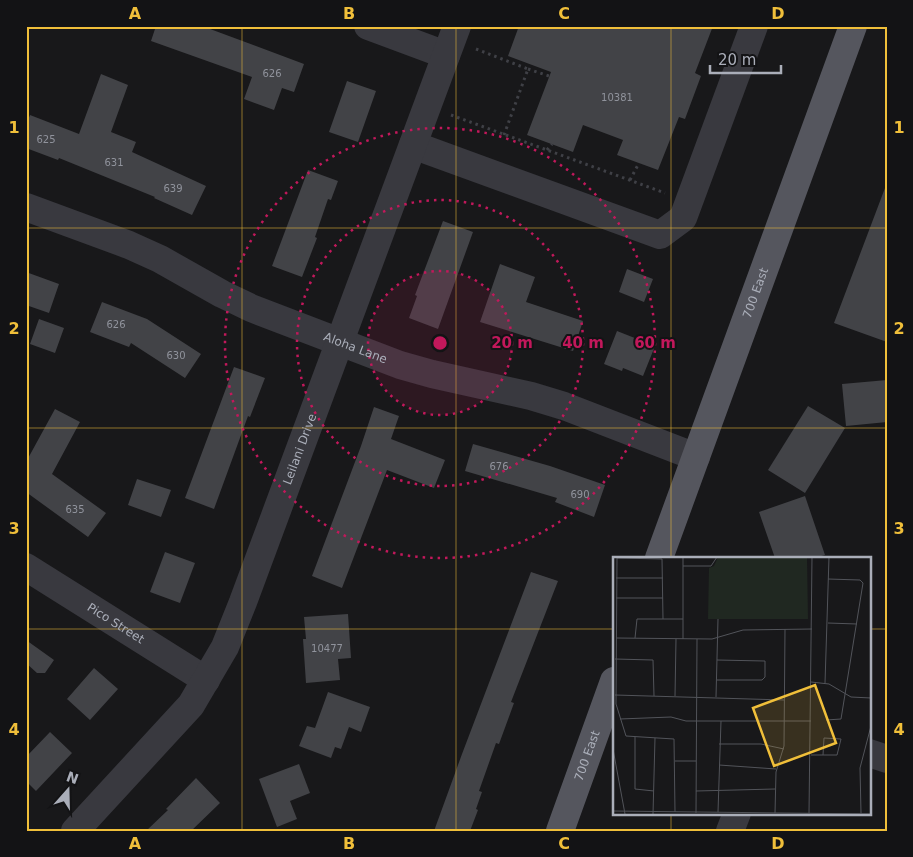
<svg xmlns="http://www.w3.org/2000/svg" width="913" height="857" font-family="'DejaVu Sans',sans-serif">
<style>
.building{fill:#424347}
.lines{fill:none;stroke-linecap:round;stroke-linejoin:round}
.path{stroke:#3f4046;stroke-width:3;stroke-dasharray:2.5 4;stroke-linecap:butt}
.minor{stroke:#39393f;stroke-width:28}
.major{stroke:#55565e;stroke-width:28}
.grid{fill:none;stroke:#f0bf3a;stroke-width:1;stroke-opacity:0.55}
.ring{fill:none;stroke:#c2185b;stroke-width:2.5;stroke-dasharray:2.5 5}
.labels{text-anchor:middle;stroke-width:4;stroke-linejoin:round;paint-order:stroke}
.number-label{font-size:10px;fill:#90939c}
.street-label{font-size:12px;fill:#aaaeb9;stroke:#131315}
.inset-road{fill:none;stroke:#52545a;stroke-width:1}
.view{fill:#f0bf3a;fill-opacity:0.15;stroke:#f0bf3a;stroke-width:2.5}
.inset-edge{fill:none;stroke:#aaaeb9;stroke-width:2.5}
.centre{fill:#c2185b;stroke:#131315;stroke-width:2.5}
.ring-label{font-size:15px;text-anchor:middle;font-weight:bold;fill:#c2185b;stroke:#131315;stroke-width:4;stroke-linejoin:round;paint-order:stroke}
.neatline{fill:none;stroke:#f0bf3a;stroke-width:2}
.grid-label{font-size:16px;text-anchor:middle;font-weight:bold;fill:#f0bf3a}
</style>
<rect width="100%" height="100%" fill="#18181a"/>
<path class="building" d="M156,26H202L304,64L294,92L282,88L274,110L244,99L252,77L151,41Z
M519,26H713L695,73L701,76L685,119L679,117L658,170L617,155L623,140L583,125L573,152L527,135L551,72L508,56Z
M101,74L128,85L111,132L136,142L132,152L206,186L192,215L154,198L155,197L59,158L58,160L26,148V125L30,115L79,134Z
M347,81L376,91L358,142L329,132Z
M308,170L338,181L331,200L328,199L315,237L317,238L302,277L272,266Z
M885,188H887V342L834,323Z
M443,221L473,232L438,329L409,318L417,296L415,295Z
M500,264L535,277L526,302L583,321L573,351L480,322Z
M627,269L653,279L644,302L619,292Z
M26,272L59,284L49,313L26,305Z
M102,302L147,319L201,354L185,378L131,343L129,347L90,332Z
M39,319L64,328L55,353L30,344Z
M617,331L655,346L643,376L623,368L622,371L604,364Z
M234,367L265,378L250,417L248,416L214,509L185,498Z
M887,380V422L846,426L842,384Z
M808,406L845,428L805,493L768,470Z
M374,407L399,416L391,439L445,460L434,488L387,470L342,588L312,576L361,446Z
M55,409L80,422L52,474L106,513L88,537L26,492V462Z
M473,444L550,466L605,485L594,517L555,502L557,498L465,471Z
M137,479L171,490L161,517L128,505Z
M805,496L825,555L814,558H775L759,512Z
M165,552L195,563L180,603L150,592Z
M531,572L558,581L511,702L514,703L499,744L496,743L479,791L482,792L476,809L478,810L470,831H434L462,754Z
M348,614L351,658L338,659L340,680L306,683L303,639H306L304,617Z
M26,640L54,660L45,673H37L26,663Z
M94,668L118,689L90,720L67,699Z
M328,692L370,707L361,732L349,727L341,749L335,747L331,758L299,746L307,726L315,728Z
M50,732L72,753L36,791L26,781V757Z
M299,764L310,793L290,801L297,819L277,827L259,779Z
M196,778L220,803L191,831H146L168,810L166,809Z"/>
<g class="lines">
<path class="path" d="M476,49L528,69L504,135
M528,69L549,76
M451,115L665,193
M547,150L552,144
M630,180L639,163"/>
<g class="minor">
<path d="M368,26L446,55"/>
<path d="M413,145L660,235L683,218L754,26"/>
<path id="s1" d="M26,207L129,245L160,259L222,294L251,308L400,365L432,374L531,396L564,406L696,457"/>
<path id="s2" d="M26,567L206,680"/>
<path d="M869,753L887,759"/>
<path id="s3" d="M75,831L191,705L225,647L243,602L457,26"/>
<path d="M730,831L737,813"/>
</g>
<g class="major">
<path id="s4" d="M659,558L853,26"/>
<path id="s5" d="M560,831L614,681"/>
</g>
</g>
<path class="grid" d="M242,26V831M456,26V831M671,26V558M26,228H887M26,428H887M26,629H614M869,629H887M671,813V831"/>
<circle cx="440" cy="343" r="72" fill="#c2185b" fill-opacity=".12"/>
<g class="ring">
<circle cx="440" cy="343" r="72"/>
<circle cx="440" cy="343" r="143"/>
<circle cx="440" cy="343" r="215"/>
</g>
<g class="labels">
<g class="number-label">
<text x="272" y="77">626</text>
<text x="617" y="101">10381</text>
<text x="46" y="143">625</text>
<text x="114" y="166">631</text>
<text x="173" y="192">639</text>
<text x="116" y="328">626</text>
<text x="176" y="359">630</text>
<text x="499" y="470">676</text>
<text x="580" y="498">690</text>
<text x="75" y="513">635</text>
<text x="327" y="652">10477</text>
</g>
<g class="street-label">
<text dy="4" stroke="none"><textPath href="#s4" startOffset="282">700 East</textPath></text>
<text dy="4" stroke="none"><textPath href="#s1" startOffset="359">Aloha Lane</textPath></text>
<text dy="4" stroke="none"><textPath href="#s3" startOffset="450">Leilani Drive</textPath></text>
<text dy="4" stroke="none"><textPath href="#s2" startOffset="106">Pico Street</textPath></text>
<text dy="4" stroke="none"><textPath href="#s5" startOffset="80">700 East</textPath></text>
</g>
</g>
<g transform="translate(613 557)">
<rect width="258" height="258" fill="#18181a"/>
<path d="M105,0H194L195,62H95L96,11L101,9Z" fill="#202821"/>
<path class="inset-road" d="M70,9H98L104,0M3,21H50M3,41H50M50,62L49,2L4,1L3,147L13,179L61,182L62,255M215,66L244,67M3,81L99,82L130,73L199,72M22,81L24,62H70M70,82V0M2,102L40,103L41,139M104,123H149L152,120V104L104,103M198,125L216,127L238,140L258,141M212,126L216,0M2,138L171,143M62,139L63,82M103,140L105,62M7,162L58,160L73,164H198M213,163L228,162L250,26L247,23L215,22M22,180V232L41,234M106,187H148L171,192M0,192L12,257M198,198H224L228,182L211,181L210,198M62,204H83M106,208L163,212M83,234L162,232M0,254L258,257M105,255L108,164M83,256L84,82M162,256L163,215L171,189L172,72M196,256L199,0M248,256L247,211L258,169M40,257L42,181"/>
<path class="view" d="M202,128L223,186L161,209L140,151Z"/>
<rect width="258" height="258" class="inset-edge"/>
</g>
<circle cx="440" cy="343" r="8" class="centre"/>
<g class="ring-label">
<text x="512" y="348">20 m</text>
<text x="583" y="348">40 m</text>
<text x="655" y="348">60 m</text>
</g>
<rect width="913" height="857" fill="none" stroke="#131315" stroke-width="55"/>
<g transform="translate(68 790) rotate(20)" stroke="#131315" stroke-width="4" paint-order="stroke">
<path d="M0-4L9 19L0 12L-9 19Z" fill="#aaaeb9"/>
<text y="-8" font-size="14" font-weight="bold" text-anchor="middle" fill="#aaaeb9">N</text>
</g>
<path d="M710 65v8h71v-8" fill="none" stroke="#aaaeb9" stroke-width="2.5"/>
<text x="718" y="65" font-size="15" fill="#aaaeb9" stroke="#131315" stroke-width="4" paint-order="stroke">20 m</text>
<rect x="28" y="28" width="858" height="802" class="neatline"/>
<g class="grid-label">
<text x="135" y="19">A</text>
<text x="349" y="19">B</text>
<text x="564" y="19">C</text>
<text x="778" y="19">D</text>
<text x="14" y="133">1</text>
<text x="899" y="133">1</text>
<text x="14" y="334">2</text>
<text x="899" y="334">2</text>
<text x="14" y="534">3</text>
<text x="899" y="534">3</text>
<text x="14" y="735">4</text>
<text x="899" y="735">4</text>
<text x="135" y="849">A</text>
<text x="349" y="849">B</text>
<text x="564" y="849">C</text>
<text x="778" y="849">D</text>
</g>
</svg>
